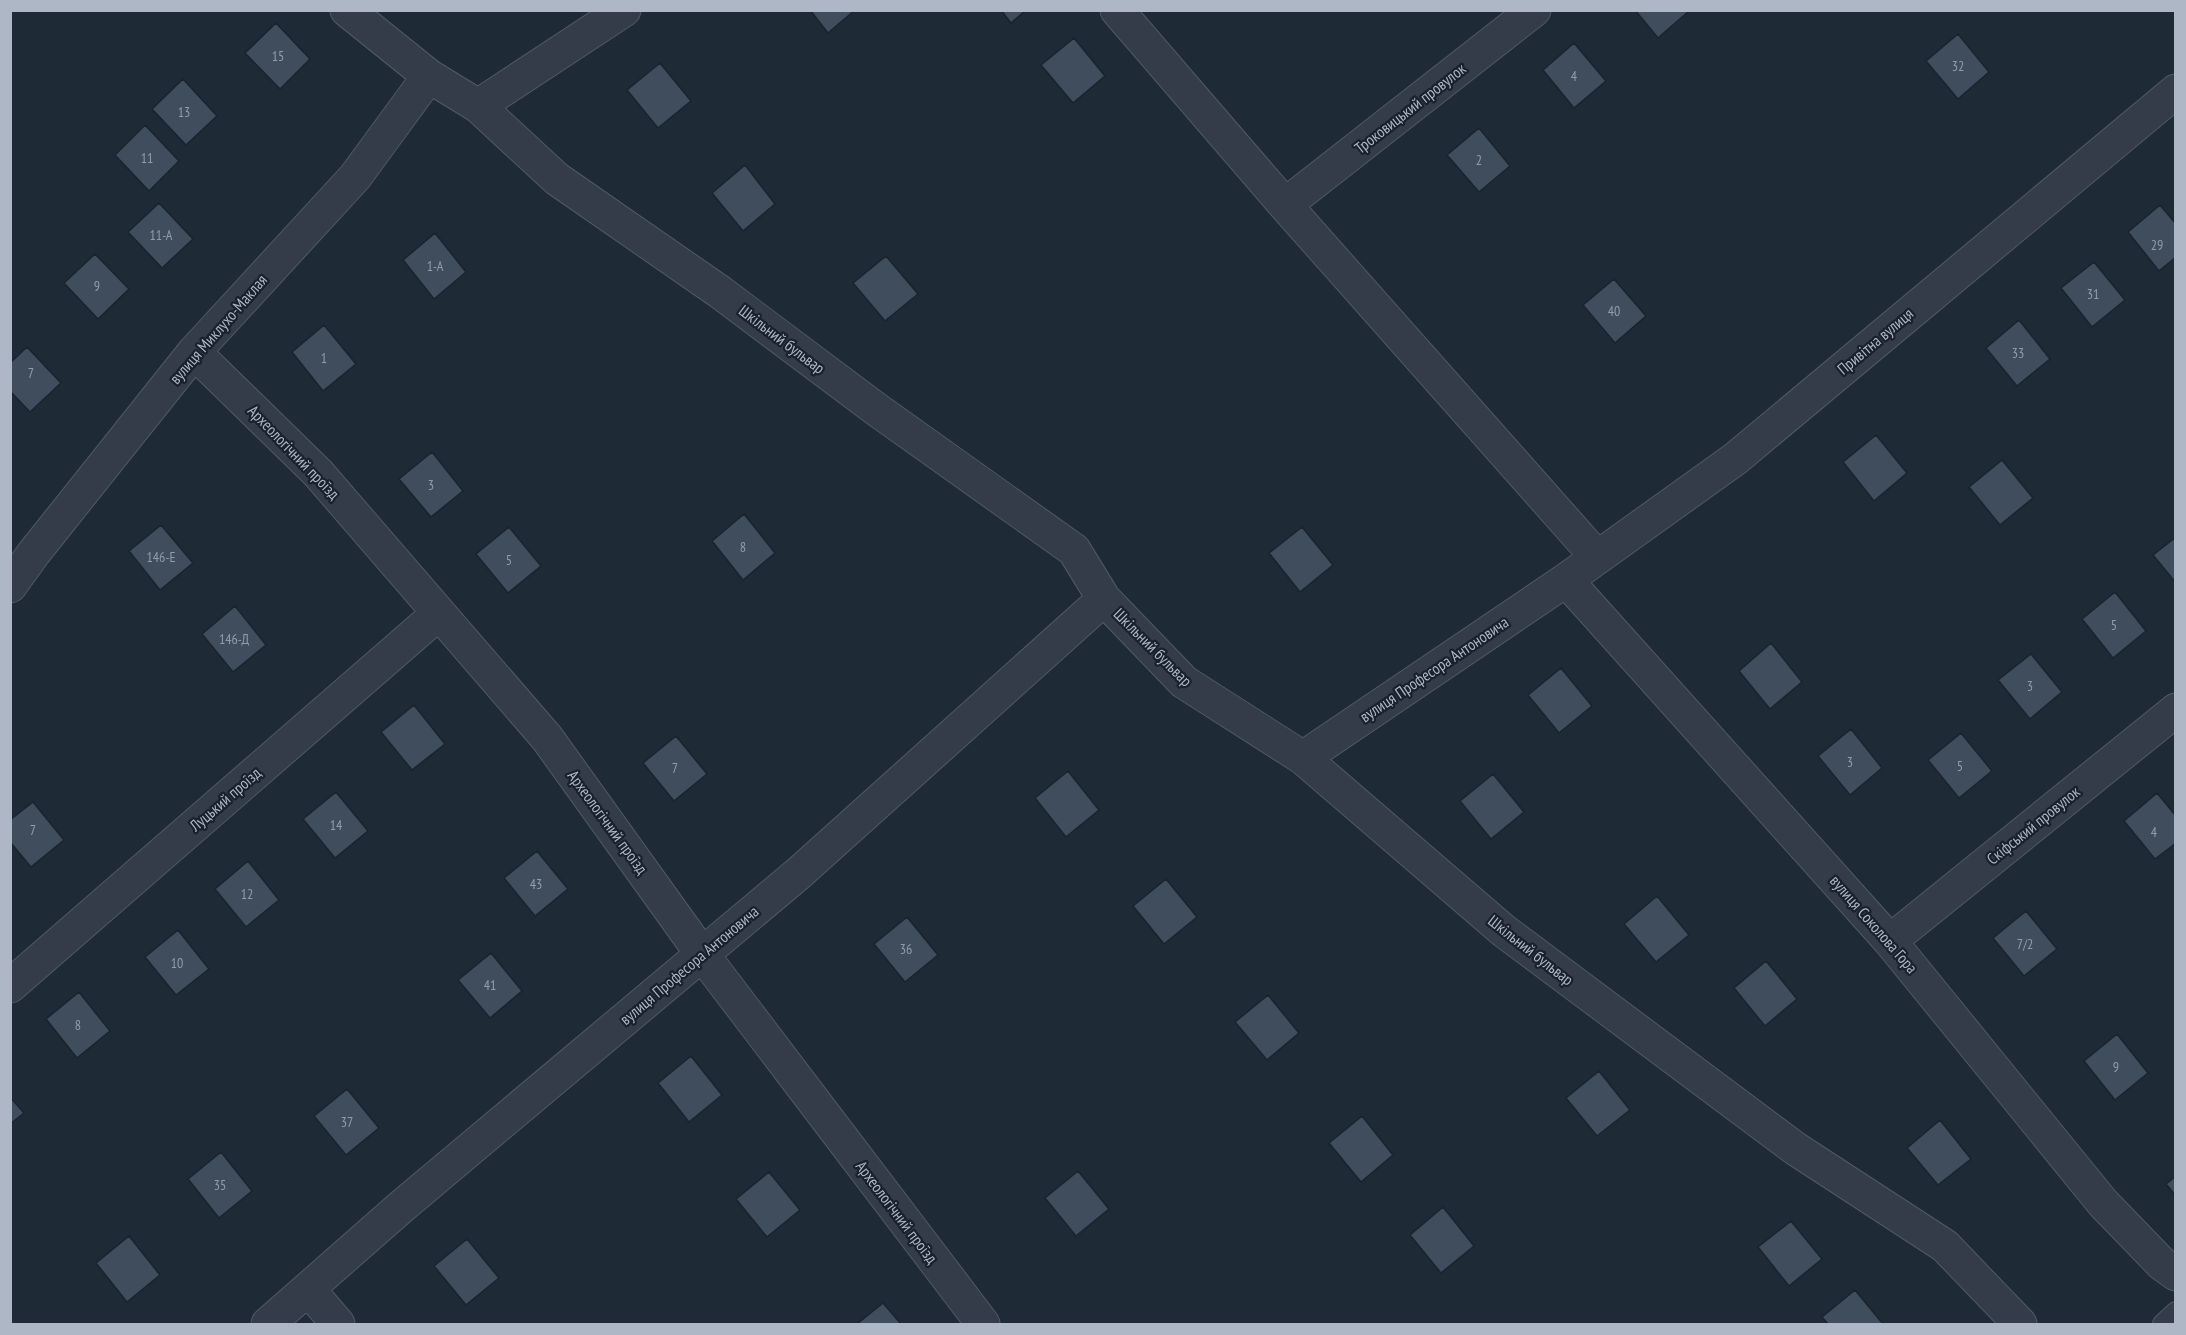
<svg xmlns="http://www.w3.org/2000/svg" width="2186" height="1335" font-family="'PT Sans Narrow',sans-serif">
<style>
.building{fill:#404d5d;stroke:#1a232e;stroke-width:1.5}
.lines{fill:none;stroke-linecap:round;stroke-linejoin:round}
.lane-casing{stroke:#505a66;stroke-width:22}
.street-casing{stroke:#505a66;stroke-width:35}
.lane{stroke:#333c48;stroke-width:20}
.street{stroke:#333c48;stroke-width:33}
.labels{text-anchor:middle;stroke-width:4.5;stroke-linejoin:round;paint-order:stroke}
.number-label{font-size:14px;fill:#929cab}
.street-label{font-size:16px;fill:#adb7c5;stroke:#18212c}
</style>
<rect width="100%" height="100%" fill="#1f2a37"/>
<path class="building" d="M810,10H855L828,33Z
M1001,10H1026L1011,23Z
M1635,10H1688L1689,11L1658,38Z
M276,23L310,59L280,89L245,53Z
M1958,34L1989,72L1958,99L1926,61Z
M1074,38L1105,76L1073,103L1041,65Z
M1574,43L1606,81L1574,108L1543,70Z
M660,63L691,101L658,128L627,90Z
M183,79L217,116L186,145L152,109Z
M145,125L179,161L149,191L115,155Z
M1479,128L1510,166L1479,192L1447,155Z
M745,165L775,204L743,231L712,193Z
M159,203L193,239L162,268L128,232Z
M2160,205L2176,224V257L2159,271L2128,232Z
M435,233L466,272L434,299L403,260Z
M95,254L129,289L98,319L64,283Z
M886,256L918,294L885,321L853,283Z
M2094,262L2125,300L2092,327L2061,288Z
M1614,279L1646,316L1615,343L1583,305Z
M2019,320L2050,359L2017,386L1986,348Z
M324,325L356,364L323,391L292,352Z
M27,347L61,383L30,412L10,391V363Z
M1876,435L1907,473L1874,501L1843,462Z
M432,452L463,491L431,517L399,479Z
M2002,460L2033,498L2000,525L1969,487Z
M744,514L775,553L743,580L712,541Z
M161,525L193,563L160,590L129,551Z
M509,527L541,566L508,593L476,554Z
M1302,527L1333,565L1300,592L1269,553Z
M2176,537V583L2153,555Z
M2115,592L2146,631L2113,658L2082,619Z
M235,606L266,645L233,672L202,634Z
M1771,643L1802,682L1770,709L1739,671Z
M2031,654L2062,692L2030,719L1998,680Z
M1561,668L1592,706L1559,733L1528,695Z
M414,705L445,744L412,770L381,732Z
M1851,729L1882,768L1850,795L1818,756Z
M1961,733L1992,771L1959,798L1928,760Z
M676,736L707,774L674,801L643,763Z
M1068,771L1099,810L1066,837L1035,798Z
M1493,774L1524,812L1491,839L1460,801Z
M336,792L368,831L335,858L303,819Z
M2157,793L2176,816V843L2155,859L2124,821Z
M33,802L64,840L31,867L10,842V820Z
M537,851L568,889L535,916L504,878Z
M248,861L279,900L246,927L215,889Z
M1166,879L1197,917L1164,944L1133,906Z
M1657,896L1689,935L1656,962L1624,924Z
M2026,911L2057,949L2024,976L1993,938Z
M907,917L938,955L905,982L874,944Z
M178,930L209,969L176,995L145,957Z
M491,953L522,991L490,1018L458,980Z
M1766,961L1797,999L1765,1026L1734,988Z
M79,992L110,1031L77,1058L46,1019Z
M1268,995L1299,1033L1267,1060L1235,1022Z
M2117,1034L2148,1073L2115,1100L2084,1061Z
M691,1056L722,1095L689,1122L658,1083Z
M1599,1071L1630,1110L1597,1136L1566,1098Z
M347,1089L379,1128L346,1155L314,1116Z
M10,1097L24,1113L10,1124Z
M1362,1116L1393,1155L1361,1182L1329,1143Z
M1940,1120L1971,1159L1938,1185L1907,1148Z
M221,1152L252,1191L219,1218L188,1179Z
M1078,1171L1109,1209L1076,1236L1045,1198Z
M769,1172L800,1210L767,1237L736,1199Z
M2176,1176V1196L2166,1184Z
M1443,1207L1474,1246L1441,1273L1410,1235Z
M1791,1221L1822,1259L1789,1286L1758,1247Z
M129,1236L160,1275L127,1302L96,1263Z
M467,1239L499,1278L466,1305L434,1266Z
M1855,1290L1883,1324H1828L1822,1317Z
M883,1303L901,1324H857Z"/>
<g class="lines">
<defs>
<path id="lane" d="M2163,1324L2176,1312"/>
<path id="street" d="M347,10L429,76L478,106L557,179L720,292L876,409L1074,550L1104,599L1184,682L1303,758L1504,931L1796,1149L1945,1246L2020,1324
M1117,10L1285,205L1597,557
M478,106L624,10
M1285,205L1534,10
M194,352L318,473L547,738L702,954L983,1324
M1566,580L1890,941L2103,1203L2162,1264L2176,1274
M10,586L33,554L194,352L355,177L429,76
M1303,758L1566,580L1735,459L2176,91
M1890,941L2176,710
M10,986L439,613
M308,1289L338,1324
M268,1324L401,1207L799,873L1104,599"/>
</defs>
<use href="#lane" class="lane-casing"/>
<use href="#street" class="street-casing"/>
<use href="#lane" class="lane"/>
<use href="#street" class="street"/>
</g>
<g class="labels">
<g class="number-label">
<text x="278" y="61">15</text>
<text x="1958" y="71">32</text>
<text x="1574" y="81">4</text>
<text x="184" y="117">13</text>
<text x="147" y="163">11</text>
<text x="1479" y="165">2</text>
<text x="161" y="240">11-А</text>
<text x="2157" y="250">29</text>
<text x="435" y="271">1-А</text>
<text x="97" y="291">9</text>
<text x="2093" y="299">31</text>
<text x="1614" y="316">40</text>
<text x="2018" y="358">33</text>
<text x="324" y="363">1</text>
<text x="31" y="378">7</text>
<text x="431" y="490">3</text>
<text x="743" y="552">8</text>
<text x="161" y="562">146-Е</text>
<text x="509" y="565">5</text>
<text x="2114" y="630">5</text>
<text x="234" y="644">146-Д</text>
<text x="2030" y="691">3</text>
<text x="1850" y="767">3</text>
<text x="1960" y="771">5</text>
<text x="675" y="773">7</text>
<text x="336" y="830">14</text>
<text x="33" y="835">7</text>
<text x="2154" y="837">4</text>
<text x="536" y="889">43</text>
<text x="247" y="899">12</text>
<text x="2025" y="949">7/2</text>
<text x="906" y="954">36</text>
<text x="177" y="968">10</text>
<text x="490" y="990">41</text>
<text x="78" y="1030">8</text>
<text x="2116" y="1072">9</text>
<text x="347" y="1127">37</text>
<text x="220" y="1190">35</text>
</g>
<g class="street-label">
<text transform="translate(1410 108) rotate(-38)" y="6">Троковицький провулок</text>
<text transform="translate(218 329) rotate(-49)" y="6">вулиця Миклухо-Маклая</text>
<text transform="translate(782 339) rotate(37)" y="6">Шкільний бульвар</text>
<text transform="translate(1875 341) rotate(-40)" y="6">Привітна вулиця</text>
<text transform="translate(294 452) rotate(46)" y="6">Археологічний проїзд</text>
<text transform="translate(1153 647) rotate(45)" y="6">Шкільний бульвар</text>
<text transform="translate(1434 669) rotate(-34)" y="6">вулиця Професора Антоновича</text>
<text transform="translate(225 799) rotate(-41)" y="6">Луцький проїзд</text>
<text transform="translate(608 822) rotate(54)" y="6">Археологічний проїзд</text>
<text transform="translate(2033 825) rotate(-39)" y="6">Скіфський провулок</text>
<text transform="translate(1874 924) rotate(49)" y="6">вулиця Соколова Гора</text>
<text transform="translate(1531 950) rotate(38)" y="6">Шкільний бульвар</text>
<text transform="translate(689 965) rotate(-40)" y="6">вулиця Професора Антоновича</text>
<text transform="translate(897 1212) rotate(53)" y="6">Археологічний проїзд</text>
</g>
</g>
<rect width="2186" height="1335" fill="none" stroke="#adb7c5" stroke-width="24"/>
</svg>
